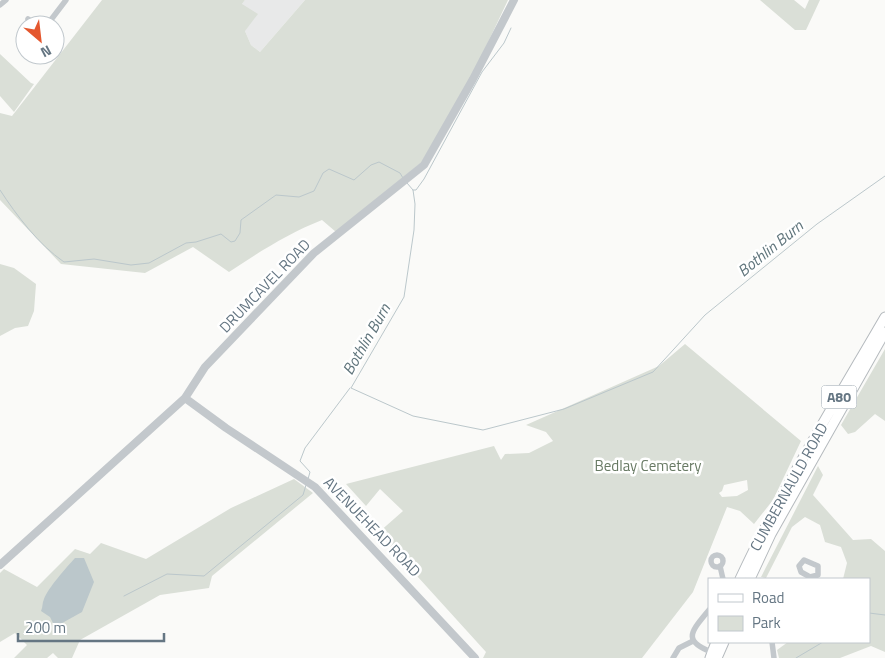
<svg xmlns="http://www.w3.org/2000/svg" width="885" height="658" font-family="'Titillium Web',sans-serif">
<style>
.built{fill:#e8e9e9}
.green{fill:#dadfd7;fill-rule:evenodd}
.water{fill:#bbc7cb}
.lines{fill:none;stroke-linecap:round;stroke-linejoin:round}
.stream{stroke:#bbc7cb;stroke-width:1}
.primary-casing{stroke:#b5babe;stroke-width:11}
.minor{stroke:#c3c8cc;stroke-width:5.5}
.tertiary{stroke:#c3c8cc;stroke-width:8}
.primary{stroke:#fff;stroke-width:9}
.labels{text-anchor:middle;stroke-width:5;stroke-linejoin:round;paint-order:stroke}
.shield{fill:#fff;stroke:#939fa8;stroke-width:1}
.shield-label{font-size:14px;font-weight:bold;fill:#657683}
.street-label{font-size:15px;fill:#657683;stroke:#fff}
.park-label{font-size:15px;fill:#687a64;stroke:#fff}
.water-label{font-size:16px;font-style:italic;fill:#60757c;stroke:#fff}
</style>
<rect width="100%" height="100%" fill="#fafaf8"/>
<path class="built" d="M245,0H305L260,52L251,45L245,31L242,4Z"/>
<path class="green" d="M102,0H245L242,4L258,14L245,31L251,45L260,52L305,0H508L472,76L421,163L336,232L322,220C289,233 259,252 229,272L193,247L145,273L61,264L0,200V113L12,116Z
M760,0H794L805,9L809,0H820L806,30H795Z
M0,54L31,83L34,84L14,112L0,96Z
M0,264L14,268L36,284L34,311L28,326L15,328L0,336Z
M685,344L801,441L773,500L754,524L740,511L727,507L693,592L642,658H483L486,652L378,533L403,511L380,489L366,506L346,484L494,446L501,460L505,454L529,453L553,441L546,432L526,425L659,366ZM747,480L748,490L737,496L722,497L719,493L722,491L724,485Z
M885,349V421L875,414L855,432L848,434L841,425Z
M818,466L823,475L813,495L853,540L871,539L885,551V652L871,646L840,658H779L777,650L788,642H869V579H843L847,563L841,547L825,542L820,525L805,517L792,527L766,578L761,577Z
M294,479L313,493L212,576L209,588L160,595L80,640L72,658H58L53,653L47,658H14L27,645L15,633L0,642V573L4,569L37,587L75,549L90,554L101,543L146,559L231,508Z"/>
<path class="water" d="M75,558H84L94,582L82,612L55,627L50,617L41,611C43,607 42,603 44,599C48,588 66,568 75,558Z"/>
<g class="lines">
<path class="stream" d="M407,183L413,190L415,204L414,230L404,297L351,388L413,416L483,430L564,409L653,372L705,315L817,224L885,176
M0,190C17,216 38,244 64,262L94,259L131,265L149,263L186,243L196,242L221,234L231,242L235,241L240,233L241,220L276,195L299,197L314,191L323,173L329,169L354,180L371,165L379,162L400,173L403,178
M413,190H416L424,179L482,72L504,43L511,28
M308,479L310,472L300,461L305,448L350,388
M124,596L167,574L204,576L303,495L306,485
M869,613L885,615
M796,658L823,642"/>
<defs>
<path id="primary" d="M740,579C782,489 835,403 885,317
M750,579L771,534L885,332
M710,658L716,642
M717,658L724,642"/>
</defs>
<use href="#primary" class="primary-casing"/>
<path class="minor" d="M0,5L6,0
M28,19L36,25
M47,25L66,0
M55,40L59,43
M711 561a6 6 0 1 1 12 0a6 6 0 1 1-12 0Z
M804,560L818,566V575L810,577L801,572L799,566Z
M720,566L723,579
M709,610C691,632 681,641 714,653
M772,642L774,658
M673,658L679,648L693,641"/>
<path class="tertiary" d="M185,398L226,428L315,487L475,658
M0,565L185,398L205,367L314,253L424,165L473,79L514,0"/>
<use href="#primary" class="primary"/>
</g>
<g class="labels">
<rect class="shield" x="821.5" y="385.5" width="35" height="23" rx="4"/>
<g class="shield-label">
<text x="839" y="402">A80</text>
</g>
<g class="street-label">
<text transform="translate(265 286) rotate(-46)" y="5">DRUMCAVEL ROAD</text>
<text transform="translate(789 487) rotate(-61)" y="5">CUMBERNAULD ROAD</text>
<text transform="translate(372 527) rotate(46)" y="5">AVENUEHEAD ROAD</text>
</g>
<g class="park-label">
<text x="648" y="471">Bedlay Cemetery</text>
</g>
<g class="water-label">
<text transform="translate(770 248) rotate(-39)" y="6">Bothlin Burn</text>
<text transform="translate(366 339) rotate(-60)" y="6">Bothlin Burn</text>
</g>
</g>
<rect x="708" y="578" width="162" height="65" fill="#ffffff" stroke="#c1c8cd"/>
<rect x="718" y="594" width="25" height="8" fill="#ffffff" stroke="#c1c8cd"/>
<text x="752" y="603" font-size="15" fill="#657683">Road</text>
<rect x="718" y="616" width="25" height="15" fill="#dadfd7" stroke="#c1c8cd"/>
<text x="752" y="628" font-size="15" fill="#657683">Park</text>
<g transform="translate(40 40) rotate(152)"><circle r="24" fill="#ffffff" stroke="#c1c8cd"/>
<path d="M0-4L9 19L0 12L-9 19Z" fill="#e4572e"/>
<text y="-8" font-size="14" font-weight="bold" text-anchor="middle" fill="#657683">N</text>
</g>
<path d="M18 633v8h146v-8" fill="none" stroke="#657683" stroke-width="2.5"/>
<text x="25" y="633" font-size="15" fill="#657683" stroke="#ffffff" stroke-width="4" paint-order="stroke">200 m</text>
</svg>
